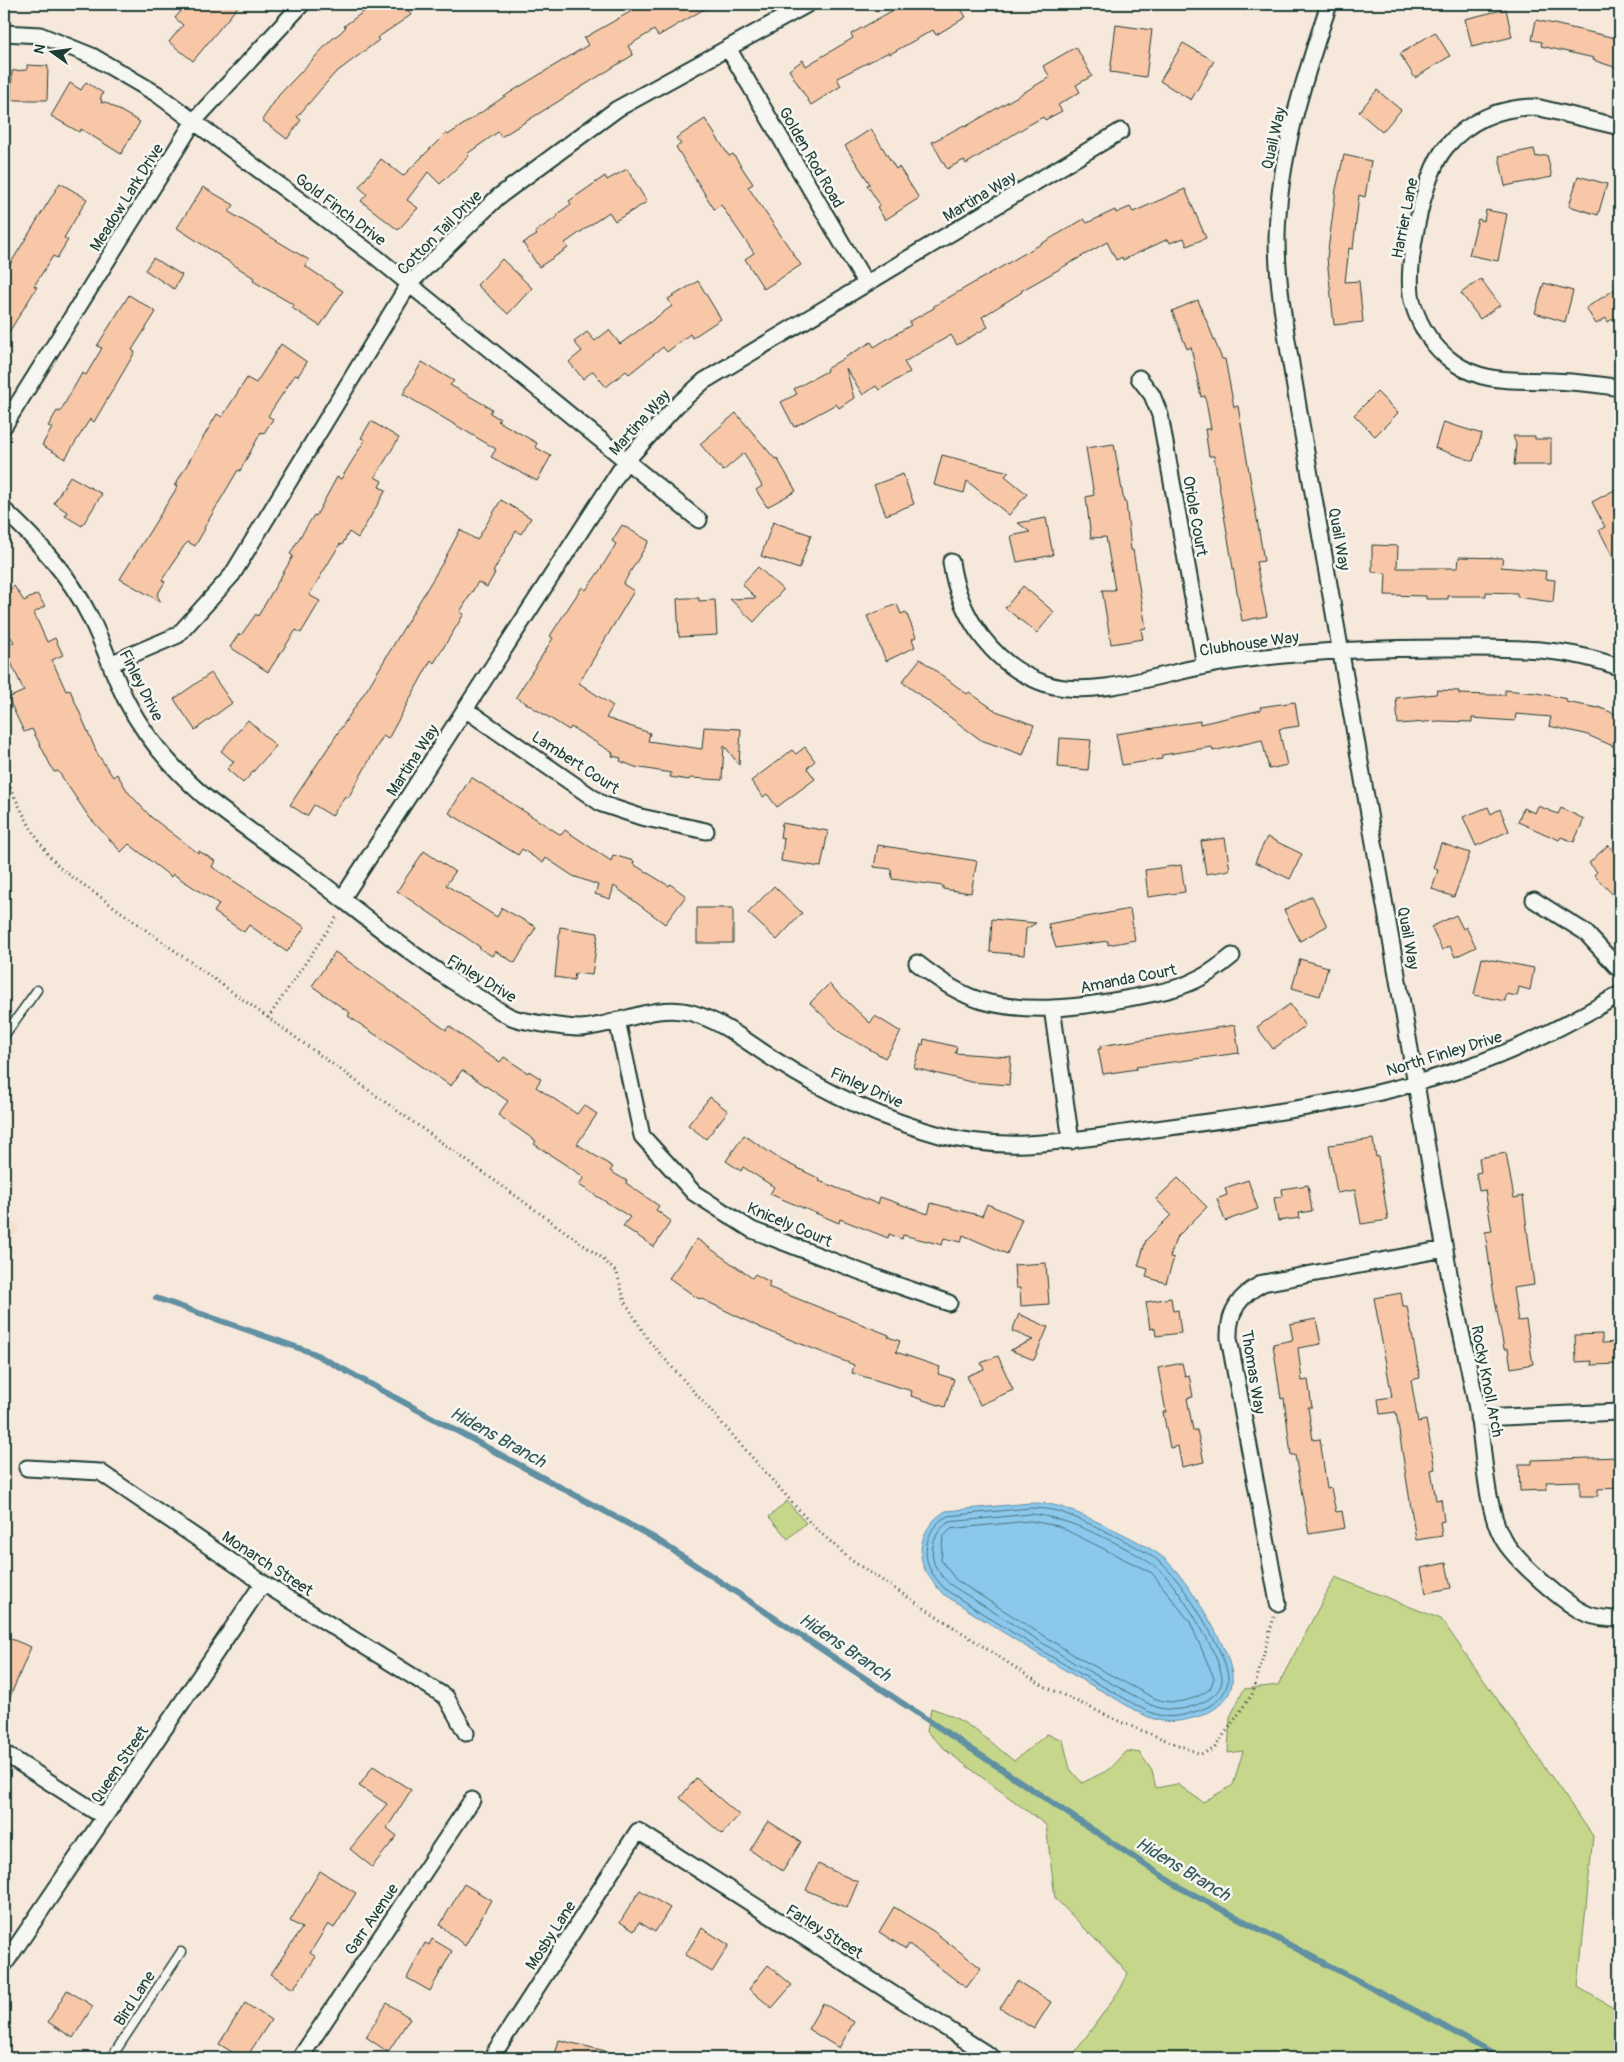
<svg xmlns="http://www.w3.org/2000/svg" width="1624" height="2062" font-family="Pangolin,sans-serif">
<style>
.built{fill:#f7decc}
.green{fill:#c6d68a;stroke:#728a5f}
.water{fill:#8cc7ec;stroke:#6090a2}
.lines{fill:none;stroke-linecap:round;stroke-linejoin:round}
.shore{stroke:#4b747e;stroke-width:1}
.stream{stroke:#6090a2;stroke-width:6}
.building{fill:#f8c7a8;stroke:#1f3d34}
.lane-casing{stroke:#1f3d34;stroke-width:11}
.street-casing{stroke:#1f3d34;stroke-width:19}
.path{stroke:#1f3d34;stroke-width:3;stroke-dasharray:1 4;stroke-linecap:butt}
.lane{stroke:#f6f6f2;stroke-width:8}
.street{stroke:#f6f6f2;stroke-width:15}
.labels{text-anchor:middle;stroke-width:5;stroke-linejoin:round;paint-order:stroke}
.street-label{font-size:16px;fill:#1f3d34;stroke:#f6f6f2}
.water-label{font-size:18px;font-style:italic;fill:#355959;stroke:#f6f6f2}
</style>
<rect width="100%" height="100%" fill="#f7e8dc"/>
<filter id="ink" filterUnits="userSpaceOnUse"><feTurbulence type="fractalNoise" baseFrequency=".02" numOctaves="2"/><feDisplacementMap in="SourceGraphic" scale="10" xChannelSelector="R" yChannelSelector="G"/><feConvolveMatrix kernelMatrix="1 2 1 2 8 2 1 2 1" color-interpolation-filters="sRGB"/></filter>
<g filter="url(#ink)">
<path class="built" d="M4,1215L20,1228L4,1246Z"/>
<path class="green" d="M787,1501L806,1523L788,1539L769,1517Z
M1335,1577L1441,1619L1593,1836L1578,1987L1620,2012V2058H1071L1121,1988L1128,1973L1055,1898L1046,1825L948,1752L927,1732L931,1708C965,1718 987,1739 1014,1761L1047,1734L1063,1740L1070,1769L1082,1783L1110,1769L1127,1751L1140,1753L1152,1771L1156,1788L1177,1784L1203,1802L1233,1785L1243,1751L1228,1753L1230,1717L1244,1689L1278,1685Z"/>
<path class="water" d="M1030,1503C1042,1503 1053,1504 1064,1508C1087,1516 1148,1544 1165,1559C1186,1578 1237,1656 1232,1683C1230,1699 1217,1709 1203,1715C1191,1719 1175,1723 1162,1721C1144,1718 1127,1705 1111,1696C1053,1665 998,1629 943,1594C936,1586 929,1578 924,1568C915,1546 927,1521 946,1511Z"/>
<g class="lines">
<path class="shore" d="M1030,1508C1040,1508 1050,1509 1060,1512C1082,1519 1144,1548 1161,1563C1181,1579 1229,1655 1228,1680C1227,1694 1216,1704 1203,1709C1190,1714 1175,1718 1162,1716C1144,1712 1127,1699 1111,1691C1054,1660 1001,1625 946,1590C939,1582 931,1574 928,1564C922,1545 931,1523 948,1516Z
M1031,1514C1065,1516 1127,1546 1156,1567C1174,1579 1224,1659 1222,1681C1220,1694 1207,1701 1196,1705C1180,1711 1166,1711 1151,1705L1074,1663L951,1585C944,1579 937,1571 934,1563C929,1548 936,1528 950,1522Z
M1031,1521L1058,1526L1152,1573L1190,1622L1214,1678L1210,1689C1193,1701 1174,1706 1154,1698L1077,1657L956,1580L941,1560L943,1537L951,1529Z"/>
<path class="stream" d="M156,1298L313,1353L656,1539L1177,1886L1431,2019L1500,2058"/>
</g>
<path class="building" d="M187,4H240L193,61L169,42L183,25L175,18Z
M374,4H404L411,15L377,38L379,40L334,74L297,117L301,120L287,139L262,120L279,95L332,39L340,33L346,27L344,26Z
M644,4H713L658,36L654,30L628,46L633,55L501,137L498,132L467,154L469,156L440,184L428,172L407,200L418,208L398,230L361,201L367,194L359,187L381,159L403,176L446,133L448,135L511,92L588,45L584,38Z
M904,4H958L966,17L936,35L933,30L890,54L889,52L837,78L841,86L811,105L789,70L803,60L806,66L853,38L851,34Z
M1506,9L1512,37L1472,47L1465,19Z
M1536,20L1620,39V69L1593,60L1594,58L1541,46L1542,42L1532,40Z
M1116,25L1152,30L1146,77L1110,72Z
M1435,32L1450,56L1415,78L1400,54Z
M1183,43L1214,61L1191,100L1160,81Z
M1076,47L1092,76L1076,85L1080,92L1058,105L1062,111L1045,120L1043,117L1027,126L966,164L964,160L947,169L932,142L964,125L965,127L1050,77L1043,66Z
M27,65L48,66L47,100H11L12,71L27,70Z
M86,82L103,93L100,99L102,100L101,103L105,102L140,122L121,154L81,129L79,132L51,116L70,83L81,90Z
M1377,90L1401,110L1382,132L1359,112Z
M705,119L729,156L733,154L753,184L748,187L801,265L764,289L745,259L754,253L721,205L714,209L676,147L681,144L676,138Z
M871,129L896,169L899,167L919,198L885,220L877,207L880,205L867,185L870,184L845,146Z
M1534,149L1536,157L1547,155L1552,177L1505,186L1499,156Z
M1344,155L1371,161L1365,197L1359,195L1353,249L1349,248L1345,282L1359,281L1363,322L1334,325L1327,258L1336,189Z
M627,169L647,202L615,221L609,212L565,243L568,248L539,267L523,243L537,235L535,232L558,216L557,214L571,204L569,201L605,176L607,180Z
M1578,176L1607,184L1598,215L1569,206Z
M60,183L87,199L64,238L68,240L57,258L53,256L34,286L37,287L4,340V274Z
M203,187L234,205L229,212L309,260L305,266L343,291L320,326L292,308L294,305L253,281L254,278L177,228Z
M1185,189L1206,238L1187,246L1184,238L1170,243L1168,239L1123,260L1122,257L1116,260L1107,242L1021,291L1022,292L982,317L988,327L957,345L951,335L904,362L910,372L879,390L876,386L863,395L846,368L854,398L839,408L836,404L794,427L781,402L797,394L794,389L827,371L826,369L844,358L871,342L874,347L889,338L911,325L909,322L934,308V306L1084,219L1087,223L1115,210L1116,213L1130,207L1133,212Z
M1486,210L1507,214L1498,261L1469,255L1478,219L1484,221Z
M153,258L182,275L174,289L145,270Z
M502,259L532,288L508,314L477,285Z
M1481,279L1500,305L1480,319L1461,293Z
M698,281L721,319L692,338L690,334L667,352L663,347L629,374L626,371L606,387L593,371L583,379L569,362L582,351L574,342L587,332L595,341L609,330L620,344L672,306L668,299Z
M1544,283L1573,291L1565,322L1535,313Z
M1620,286V314L1608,322L1606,318L1596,324L1586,308Z
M129,295L156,312L132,350L135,352L94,422L90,419L65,459L42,445L52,428L48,426L57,411L60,412L82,373L86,375L102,348L97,346Z
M1198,300L1222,359H1225L1234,407L1238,406L1264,561L1256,562L1267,616L1242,621L1214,456H1209L1205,429H1211L1205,396L1201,397L1191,347L1187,349L1172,311Z
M281,344L307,362L298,376L295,375L268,416L273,419L264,433L261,432L240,471L238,470L204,528L205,529L195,546L188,542L184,546L162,580L165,582L157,595L161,602L120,579L178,486L175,485L217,414L222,417L247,378L256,383Z
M422,362L454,381L450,385L492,409L490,413L500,419L498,421L537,443L535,447L551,456L537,481L491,457L496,449L403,394Z
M1377,392L1398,413L1375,436L1354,415Z
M736,413L775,459L777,458L796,491L767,507L756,490L762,486L744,453L723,471L700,444Z
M371,421L399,438L375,477L382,481L379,487L386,490L358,538L349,532L342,545L340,544L309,595L320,601L301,633L296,630L268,672L230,647L239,634L241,635L256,614L258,616L293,556L290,554L300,537L314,515L316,516L337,477L341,479L365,440L361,438Z
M1443,422L1482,434L1473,461L1435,448Z
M1513,436H1535V439H1551V465H1514L1516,444Z
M1114,444L1124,502H1126L1131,550H1133L1146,628L1141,629L1143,639L1111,644L1102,590H1115L1106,537L1091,538L1086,497L1094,495L1086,448Z
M942,455L1009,472L1005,476L1027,494L1009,515L967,481L964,493L934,485Z
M903,474L914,504L886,515L874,485Z
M70,476L102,494L82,526L65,516L67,512L54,503Z
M1620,487V570L1599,530L1605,527L1592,502Z
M501,500L531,518L521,534L516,531L493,572L495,573L487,587L478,582L460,612L464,614L434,663L431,660L388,739L383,736L348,798L345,796L332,816L314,805L307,816L290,805L369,686L443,562L460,530L477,540Z
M1046,518L1053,555L1017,562L1011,536L1030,532L1018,523Z
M773,522L811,535L799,569L761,556Z
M622,525L649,541L623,584L634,591L579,683L613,706L606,718L650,733L648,741L702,749L704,727L741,729L739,765L724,745L722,780L690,778L689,780L670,777L671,773L635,767L620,761L621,758L612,756L613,753L571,727L569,730L516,697L553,638L550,636L559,622L582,587L586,590L600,570L616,544L612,541Z
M1372,545L1398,546L1397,568H1458L1459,557L1503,558L1501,567L1546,571L1545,579L1555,580L1553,602L1517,597V593L1486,592V596H1448V599H1426V596L1385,595L1386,573L1372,572Z
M758,567L783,590L754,622L730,599L756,598L742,584Z
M14,586L24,601L37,594L45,606L34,613L47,642L55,638L63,655L52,660L66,691L70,690L97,753L113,777L117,774L128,792L151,817L198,853L199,851L215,861L212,867L305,927L287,952L249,925L244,932L214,912L219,904L173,874L171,877L129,844L121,852L89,817L58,771L54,772L32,729L24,732L8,698L24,691L4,647L14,642L4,627V593Z
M1023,586L1054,612L1037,633L1005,608Z
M685,598H699V601L715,600L717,635L679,637L677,599Z
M897,604L901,614L906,612L916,637L912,639L915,647L886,661L867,616Z
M920,659L967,694L969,692L996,711L1034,725L1023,755L981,740L902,682Z
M211,673L232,703L195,730L174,699Z
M1437,690L1459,691V694L1491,695H1505V690L1537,693L1567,699L1566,702L1598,708V707L1620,716V749L1585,734L1549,726L1551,717L1516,714L1515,721L1472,718V722L1439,721L1398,724L1396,698L1436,694Z
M1295,702L1299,726L1279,729L1287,765L1269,769L1262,740L1213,751L1212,747L1162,755V759L1122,765L1116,734L1200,721V724L1261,710L1260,707Z
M248,720L276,746L243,783L227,769L234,762L221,751Z
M1060,738L1091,740L1088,770L1058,767Z
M805,747L815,761L807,768L815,779L777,807L767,794L763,797L751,781L792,750L796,754Z
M471,777L561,835L565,830L611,861L613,855L634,861L633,864L669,886L670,884L686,896L665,924L614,886L610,899L595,894L598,885L573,876L546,858L543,863L522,849L518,855L449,813Z
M1538,806L1558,814L1561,808L1584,819L1574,842L1561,837L1559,840L1518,822L1523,808L1535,813Z
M1488,807L1491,814L1500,809L1509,831L1476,846L1463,817Z
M782,823L828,831L821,867L781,861L784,839L780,838Z
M1267,837L1302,854L1290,879L1255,862Z
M1225,838L1230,870L1206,874L1201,841Z
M1441,843L1470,853L1454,897L1432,889L1438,870L1433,868Z
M878,845L977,861L971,893L943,889V886L892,879L891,869L874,867Z
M1608,845L1620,859V902L1594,875L1597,872L1589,863Z
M424,851L455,872L446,885L497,917L502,908L536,927L515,963L495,951L492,956L479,948L480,947L397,891Z
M1181,865L1185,892L1148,897L1145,870Z
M774,886L802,913L777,940L748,913Z
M1312,896L1327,926L1300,941L1284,910Z
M697,908H733V943H697Z
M1130,909L1135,940L1108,945V941L1056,948L1048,924Z
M1456,915L1463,929L1466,927L1476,947L1455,957L1450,946L1442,950L1431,927Z
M992,919L1036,923L1026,929L1024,955L990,952Z
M560,927L598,933L592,975L575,973L574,980L555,977Z
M335,952L446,1030L449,1026L485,1053L500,1062L504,1057L528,1073L529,1071L541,1079L536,1087L577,1114L584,1105L597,1114L577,1144L613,1167L610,1171L627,1181L626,1183L659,1206L656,1210L671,1221L654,1247L623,1226L630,1217L579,1185L584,1177L534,1144L536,1141L498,1115L508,1101L462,1070L451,1086L348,1016L350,1013L312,986Z
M1482,958L1534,968L1530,990L1519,987L1517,996L1506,994L1505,1001L1474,995Z
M1300,959L1328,967L1320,996L1292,988Z
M829,984L870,1023L875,1016L901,1032L885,1058L841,1033L810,1003Z
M1290,1004L1305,1026L1273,1049L1257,1027Z
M1235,1025L1239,1053L1136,1067L1137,1069L1103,1074L1098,1049H1101L1100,1046Z
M924,1039L957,1047L955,1053L1011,1057L1009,1085L971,1082L914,1068L921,1044L923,1045Z
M710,1097L728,1111L706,1139L688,1125Z
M744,1135L781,1160L820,1179L819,1181L878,1204L880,1197L928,1214L931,1203L982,1216L987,1204L1022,1219L1007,1254L963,1235L961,1242L944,1238L942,1245L903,1235L902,1239L889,1234L888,1238L840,1219L839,1223L770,1194L774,1187L743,1167L741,1171L726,1161Z
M1373,1139L1376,1157L1378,1156L1388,1220L1361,1224L1355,1190L1337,1193L1329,1145Z
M1506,1153L1514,1198L1523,1196L1534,1285L1513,1288L1518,1321L1526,1320L1533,1364L1511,1368L1508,1349H1504L1493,1289L1485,1232L1492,1231L1485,1190L1479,1191L1476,1173L1481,1172L1479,1158Z
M1178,1178L1207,1207L1176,1238L1170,1257L1174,1258L1166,1283L1146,1277L1148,1269L1138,1266L1146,1240L1171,1215L1156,1199Z
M1248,1180L1258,1209L1225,1221L1217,1199L1227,1195L1225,1188Z
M1308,1185L1312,1211L1299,1213L1300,1218L1278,1221L1274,1198L1283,1196L1282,1189Z
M697,1239L752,1278L755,1274L770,1282L768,1287L889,1335L888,1337L900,1341L896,1352L940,1367L938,1374L954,1379L945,1407L911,1396L912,1391L852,1373L854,1365L761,1328L700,1298L699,1299L669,1278Z
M1046,1263L1049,1304L1021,1306L1020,1288H1016L1014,1265Z
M1401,1293L1403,1306H1407L1420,1378L1411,1380L1418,1422L1426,1420L1435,1469L1431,1470L1436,1500L1441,1499L1444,1521L1440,1522L1442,1536L1416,1540L1396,1412L1380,1414L1378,1399L1392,1397L1374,1298Z
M1171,1298L1173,1311L1178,1310L1181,1333L1156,1336L1155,1328L1150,1329L1146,1302Z
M1019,1314L1048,1327L1034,1360L1010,1350L1033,1340L1012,1331Z
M1316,1319L1321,1344L1298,1348L1302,1381L1308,1380L1312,1407H1308L1313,1440L1320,1439L1327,1489L1331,1488L1336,1512L1342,1511L1345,1528L1309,1534L1295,1455H1291L1284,1398L1281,1399L1273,1344L1293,1340L1290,1324Z
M1602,1334V1343L1620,1342V1364L1591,1365L1592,1361L1576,1362L1575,1335Z
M998,1356L1013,1390L980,1405L967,1376L984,1369L981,1363Z
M1182,1363L1185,1376L1189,1375L1193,1397L1187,1398L1193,1430H1197L1204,1462L1182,1467L1178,1446L1170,1448L1163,1412H1166L1158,1368Z
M1620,1457V1488L1598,1489V1496H1580V1481L1546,1482L1547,1490L1520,1491L1519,1464H1532V1460Z
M1446,1563L1451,1588L1426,1593L1421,1568Z
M4,1636L31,1647L4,1711Z
M373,1766L411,1790L387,1828L397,1836L372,1867L350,1849L387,1804L359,1786Z
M696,1778L739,1815L722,1834L680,1798Z
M768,1821L801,1842L783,1871L750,1850Z
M818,1864L858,1882L847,1908L806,1890Z
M320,1871L356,1893L334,1928L328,1924L310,1953L316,1957L293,1989L271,1974L302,1928L290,1921Z
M464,1884L491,1900L465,1946L440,1925Z
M640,1890L670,1908L655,1932L639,1922L634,1931L620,1922Z
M894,1907L933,1931L981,1968L966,1988L909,1944L906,1949L879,1932Z
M702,1928L729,1945L712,1972L685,1955Z
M432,1939L452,1951L430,1991L407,1978L425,1943L429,1945Z
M768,1965L792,1985L772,2008L749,1989Z
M1017,1981L1051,2002L1034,2029L1000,2008Z
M67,1990L93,2006L73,2038L48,2022Z
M245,2003L271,2020L246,2058H242L219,2044Z
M387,2003L410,2018L388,2052L366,2037Z
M823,2003L854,2022L839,2048L808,2029Z
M559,2040L610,2052L609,2058H554Z"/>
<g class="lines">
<defs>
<path id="lane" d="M4,1036L37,990
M111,2058L181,1952"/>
<path id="street" d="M1329,4C1304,79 1278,158 1277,238C1277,296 1290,354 1299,412L1450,1279C1459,1326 1471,1373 1479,1420C1484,1455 1486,1509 1503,1539C1515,1560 1564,1604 1587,1614C1597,1618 1609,1619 1620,1619
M4,33L40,35L92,56L157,94L376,257L699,520
M728,48L866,284
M1620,127L1536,107C1501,107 1469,120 1446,147C1423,173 1403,272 1413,304C1420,327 1434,348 1453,362C1485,385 1516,379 1552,381C1575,382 1598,384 1620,388
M1139,378L1152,395L1160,415L1205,666
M4,426L194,121L302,4
M4,510C34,537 70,576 88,613C103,641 112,672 126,700C145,737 173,769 204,796C241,826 282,852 319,881C372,922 423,965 481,999C491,1005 503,1014 514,1018C525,1022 568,1028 580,1028C618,1026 655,1002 692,1013C724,1022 748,1043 775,1060C825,1092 882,1119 940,1135C1012,1154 1075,1139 1147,1130C1254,1116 1363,1103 1465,1068C1520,1049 1571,1023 1620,994
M951,562C959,616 993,666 1046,684C1095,700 1169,671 1220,663C1296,651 1372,648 1449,648C1506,648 1566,646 1620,668
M110,664L178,635L232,575L409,284L498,197L617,109L808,4
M465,709L602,804L641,817L706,831
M342,899L626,461L676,406L704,381L1121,131
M1534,900L1585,932L1620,970
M917,963C939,980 962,997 990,1003C1038,1014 1087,1006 1135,997C1155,993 1175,990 1194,981C1208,975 1220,966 1232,956
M1052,1008L1071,1141
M617,1020L642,1136L694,1193L752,1230L877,1278L949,1303
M1478,1418L1620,1412
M27,1468L100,1472L263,1583L446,1697L466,1733
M1278,1603L1229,1338C1228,1311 1240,1295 1263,1283L1445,1249
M4,1753L104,1817
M4,1965L263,1583
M300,2058L472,1800
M491,2058L638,1831L993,2058"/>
</defs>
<use href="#lane" class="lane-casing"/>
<use href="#street" class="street-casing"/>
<path class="path" d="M4,774C20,808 34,840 60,868L602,1258L617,1273L625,1302L649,1341L813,1526L851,1560L1042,1685L1123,1723L1201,1754L1214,1749L1253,1693L1274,1617
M268,1018L338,915"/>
<use href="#lane" class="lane"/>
<use href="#street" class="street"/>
</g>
</g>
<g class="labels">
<g class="street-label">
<text transform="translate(1273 138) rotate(-77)" y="6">Quail Way</text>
<text transform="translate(812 157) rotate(60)" y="6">Golden Rod Road</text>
<text transform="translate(979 196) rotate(-31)" y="6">Martina Way</text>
<text transform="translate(126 197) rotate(-58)" y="6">Meadow Lark Drive</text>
<text transform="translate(341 209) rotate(37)" y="6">Gold Finch Drive</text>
<text transform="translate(1404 218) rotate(-79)" y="6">Harrier Lane</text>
<text transform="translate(439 232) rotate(-45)" y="6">Cotton Tail Drive</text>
<text transform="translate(639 422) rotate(-48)" y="6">Martina Way</text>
<text transform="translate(1196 516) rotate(80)" y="6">Oriole Court</text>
<text transform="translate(1340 539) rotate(80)" y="6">Quail Way</text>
<text transform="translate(1249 643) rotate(-8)" y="6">Clubhouse Way</text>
<text transform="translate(142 685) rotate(63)" y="6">Finley Drive</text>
<text transform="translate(412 760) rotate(-57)" y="6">Martina Way</text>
<text transform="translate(576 762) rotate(33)" y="6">Lambert Court</text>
<text transform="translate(1409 938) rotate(80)" y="6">Quail Way</text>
<text transform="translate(482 978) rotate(31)" y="6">Finley Drive</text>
<text transform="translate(1128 978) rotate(-11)" y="6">Amanda Court</text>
<text transform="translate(1444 1053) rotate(-17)" y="6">North Finley Drive</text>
<text transform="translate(867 1087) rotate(24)" y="6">Finley Drive</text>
<text transform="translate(790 1224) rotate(23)" y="6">Knicely Court</text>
<text transform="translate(1254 1372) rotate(81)" y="6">Thomas Way</text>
<text transform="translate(1488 1381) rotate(79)" y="6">Rocky Knoll Arch</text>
<text transform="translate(268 1563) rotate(33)" y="6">Monarch Street</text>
<text transform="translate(119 1764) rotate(-56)" y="6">Queen Street</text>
<text transform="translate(371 1919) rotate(-56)" y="6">Garr Avenue</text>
<text transform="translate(825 1931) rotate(32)" y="6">Farley Street</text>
<text transform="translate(550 1935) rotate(-57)" y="6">Mosby Lane</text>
<text transform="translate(134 1998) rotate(-57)" y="6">Bird Lane</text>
</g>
<g class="water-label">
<text transform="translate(498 1437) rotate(29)" y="6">Hidens Branch</text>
<text transform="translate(845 1647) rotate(34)" y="6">Hidens Branch</text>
<text transform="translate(1183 1869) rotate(31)" y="6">Hidens Branch</text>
</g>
</g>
<rect width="1624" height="2062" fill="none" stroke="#f6f6f2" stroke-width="20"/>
<rect x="10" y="10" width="1604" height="2042" fill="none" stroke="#1f3d34" stroke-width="2" filter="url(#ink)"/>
<g transform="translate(52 52) rotate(284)" stroke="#f6f6f2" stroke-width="4" paint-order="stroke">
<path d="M0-4L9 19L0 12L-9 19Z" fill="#1f3d34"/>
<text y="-8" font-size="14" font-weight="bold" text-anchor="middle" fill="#1f3d34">N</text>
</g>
</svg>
